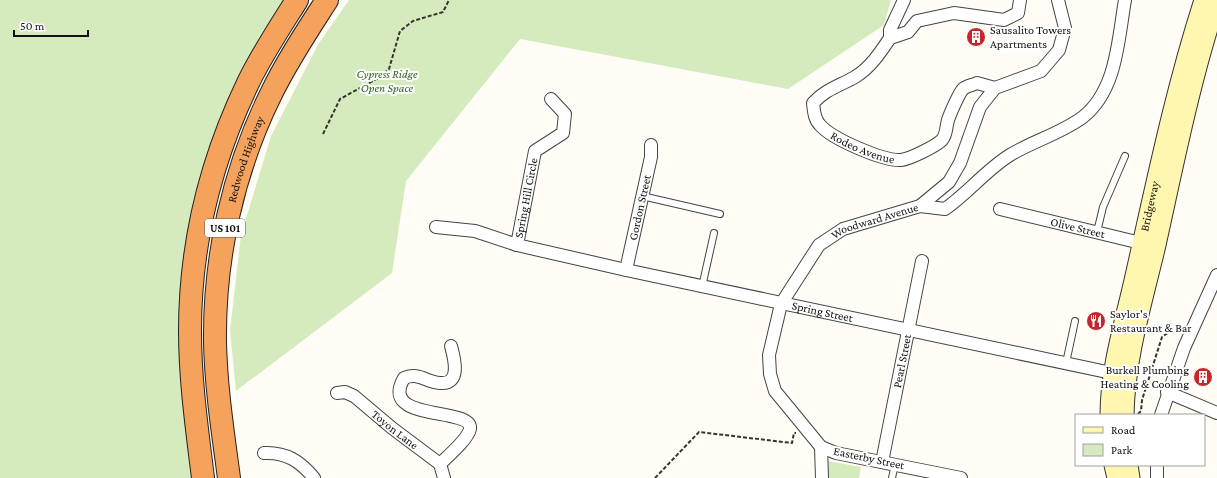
<svg xmlns="http://www.w3.org/2000/svg" width="1217" height="478" font-family="'Crimson Pro',serif">
<style>
.green{fill:#d5ebbd}
.lines{fill:none;stroke-linecap:round;stroke-linejoin:round}
.service-casing{stroke:#444;stroke-width:8}
.minor-casing{stroke:#444;stroke-width:14}
.secondary-casing{stroke:#333;stroke-width:19}
.motorway-casing{stroke:#222;stroke-width:24}
.path{stroke:#333;stroke-width:2;stroke-dasharray:4 2;stroke-linecap:butt}
.service{stroke:#fff;stroke-width:6}
.minor{stroke:#fff;stroke-width:12}
.secondary{stroke:#fff6b0;stroke-width:17}
.motorway{stroke:#f5a25d;stroke-width:22}
.labels{text-anchor:middle;stroke-width:4;stroke-linejoin:round;paint-order:stroke}
.shield{fill:#fff;stroke:#585858;stroke-width:1}
.shield-label{font-size:11px;font-weight:bold;fill:#111}
.poi-label{font-size:12px;fill:#111;stroke:#fff;text-anchor:start}
.park-label{font-size:12px;font-style:italic;fill:#2f6b1f;stroke:#fff}
.street-label{font-size:12px;fill:#111;stroke:#fff}
</style>
<rect width="100%" height="100%" fill="#fffdf5"/>
<path class="green" d="M0,0H297L269,45L197,245L203,478H0Z
M349,0H891L884,25L788,89L520,39L406,181L392,273L236,391L230,331L241,235L271,136L319,43Z
M822,460L861,467L859,478H822Z"/>
<g class="lines">
<defs>
<path id="service" d="M642,196L720,214
M1097,232L1103,207L1125,156
M702,287L714,233
M1066,363L1075,321
M892,478L895,464"/>
<g id="minor">
<path d="M904,0L890,30V38L908,32L917,21L954,13L1004,20L1018,13L1020,0"/>
<path id="s1" d="M890,38C880,53 870,68 855,77C839,86 826,89 813,103C814,111 814,119 820,125C832,139 883,161 901,160C910,159 936,146 942,140C947,134 946,126 948,120C950,114 959,93 963,89C966,86 973,85 977,83L995,88"/>
<path d="M920,206L949,182L960,163L980,107L995,88L1041,71L1059,50L1065,28L1058,0"/>
<path id="s2" d="M1000,209L1149,245"/>
<path id="s3" d="M436,227L475,231L517,245L626,270L1121,375"/>
<path id="s4" d="M517,245L535,151L563,133L565,114L551,99"/>
<path id="s5" d="M626,270L651,157V145"/>
<path d="M1167,392L1217,413"/>
<path id="s6" d="M337,393L345,392L354,396L392,428L440,464L444,478"/>
<path d="M1161,415L1184,348L1217,275"/>
<path d="M821,447L822,478"/>
<path d="M264,453C286,452 300,461 314,478"/>
<path id="s7" d="M882,462L922,261"/>
<path d="M440,464C448,456 468,439 470,429C473,406 378,423 404,378C420,372 425,382 440,383C462,385 454,357 451,346"/>
<path d="M1157,465V478"/>
<path id="s8" d="M961,478L836,453L821,447L775,391L770,374L769,355L781,304L819,245L843,229L920,206L945,209C968,193 986,170 1010,155C1033,141 1062,133 1083,117C1117,90 1118,40 1125,0"/>
</g>
<g id="secondary">
<path id="s9" d="M1109,415C1109,368 1124,321 1134,276C1155,183 1174,90 1203,0"/>
<path d="M1125,415C1126,357 1144,301 1157,245C1175,164 1191,82 1217,3"/>
<path d="M1113,465L1116,478"/>
<path d="M1129,465L1131,478"/>
</g>
<g id="motorway">
<path d="M203,478C197,429 190,380 190,331C190,245 211,160 248,83C262,54 280,27 297,0"/>
<path id="s10" d="M229,478C223,433 216,388 215,342C214,257 233,171 271,94C287,61 307,31 327,0"/>
</g>
</defs>
<use href="#service" class="service-casing"/>
<use href="#minor" class="minor-casing"/>
<use href="#secondary" class="secondary-casing"/>
<use href="#motorway" class="motorway-casing"/>
<path class="path" d="M323,134L340,99L380,77L389,69L400,31L413,21L443,12L449,0
M1138,414L1141,411L1142,400L1162,337L1169,332H1179
M655,478L699,432L792,443L794,433H796"/>
<use href="#service" class="service"/>
<use href="#minor" class="minor"/>
<use href="#secondary" class="secondary"/>
<use href="#motorway" class="motorway"/>
</g>
<defs>
<symbol id="building-disc" viewBox="-11 -11 22 22"><circle r="9.5" fill="#c4262e" stroke="#fff"/><path d="M-4-6H4V6H1V3H-1V6H-4ZM-2.5-4.3h1.7v1.8h-1.7ZM.8-4.3h1.7v1.8H.8ZM-2.5-1h1.7V.8h-1.7ZM.8-1h1.7V.8H.8Z" fill="#fff"/></symbol>
<symbol id="restaurant-disc" viewBox="-11 -11 22 22"><circle r="9.5" fill="#c4262e" stroke="#fff"/><path d="M-5-6h1v4h1v-4h1v4h1v-4h1v5L-1.5 .5V6h-2V.5L-5-1ZM5-6V6H3V1.5H1.5Q1.5-4 5-6Z" fill="#fff"/></symbol>
</defs>
<g fill-rule="evenodd">
<use href="#building-disc" x="965" y="26" width="22" height="22"/>
<use href="#restaurant-disc" x="1085" y="310" width="22" height="22"/>
<use href="#building-disc" x="1192" y="366" width="22" height="22"/>
</g>
<g class="labels">
<rect class="shield" x="205" y="219" width="40" height="18" rx="3"/>
<g class="shield-label">
<text x="225" y="232">US 101</text>
</g>
<g class="poi-label">
<text x="990" y="34">Sausalito Towers<tspan x="990" dy="14">Apartments</tspan></text>
<text x="1110" y="318">Saylor's<tspan x="1110" dy="14">Restaurant &amp; Bar</tspan></text>
<text x="1189" y="374" text-anchor="end">Burkell Plumbing<tspan x="1189" dy="14">Heating &amp; Cooling</tspan></text>
</g>
<g class="park-label">
<text x="387" y="78">Cypress Ridge<tspan x="387" dy="14">Open Space</tspan></text>
</g>
<g class="street-label">
<text dy="4" stroke="none"><textPath href="#s1" startOffset="175">Rodeo Avenue</textPath></text>
<text dy="4" stroke="none"><textPath href="#s10" startOffset="323">Redwood Highway</textPath></text>
<text dy="4" stroke="none"><textPath href="#s4" startOffset="48">Spring Hill Circle</textPath></text>
<text dy="4" stroke="none"><textPath href="#s9" startOffset="213">Bridgeway</textPath></text>
<text dy="4" stroke="none"><textPath href="#s5" startOffset="64">Gordon Street</textPath></text>
<text dy="4" stroke="none"><textPath href="#s8" startOffset="437">Woodward Avenue</textPath></text>
<text dy="4" stroke="none"><textPath href="#s2" startOffset="80">Olive Street</textPath></text>
<text dy="4" stroke="none"><textPath href="#s3" startOffset="396">Spring Street</textPath></text>
<text dy="4" stroke="none"><textPath href="#s7" startOffset="103">Pearl Street</textPath></text>
<text dy="4" stroke="none"><textPath href="#s6" startOffset="71">Toyon Lane</textPath></text>
<text transform="translate(869 458) rotate(12)" y="4">Easterby Street</text>
</g>
</g>
<rect x="1075" y="414" width="130" height="52" fill="#ffffff" stroke="#a0a0a0"/>
<rect x="1083" y="427" width="20" height="6" fill="#fff6b0" stroke="#a0a0a0"/>
<text x="1111" y="434" font-size="12" fill="#111111">Road</text>
<rect x="1083" y="444" width="20" height="12" fill="#d5ebbd" stroke="#a0a0a0"/>
<text x="1111" y="454" font-size="12" fill="#111111">Park</text>
<path d="M14 30v6h74v-6" fill="none" stroke="#111111" stroke-width="2"/>
<text x="20" y="30" font-size="12" fill="#111111" stroke="#ffffff" stroke-width="3" paint-order="stroke">50 m</text>
</svg>
